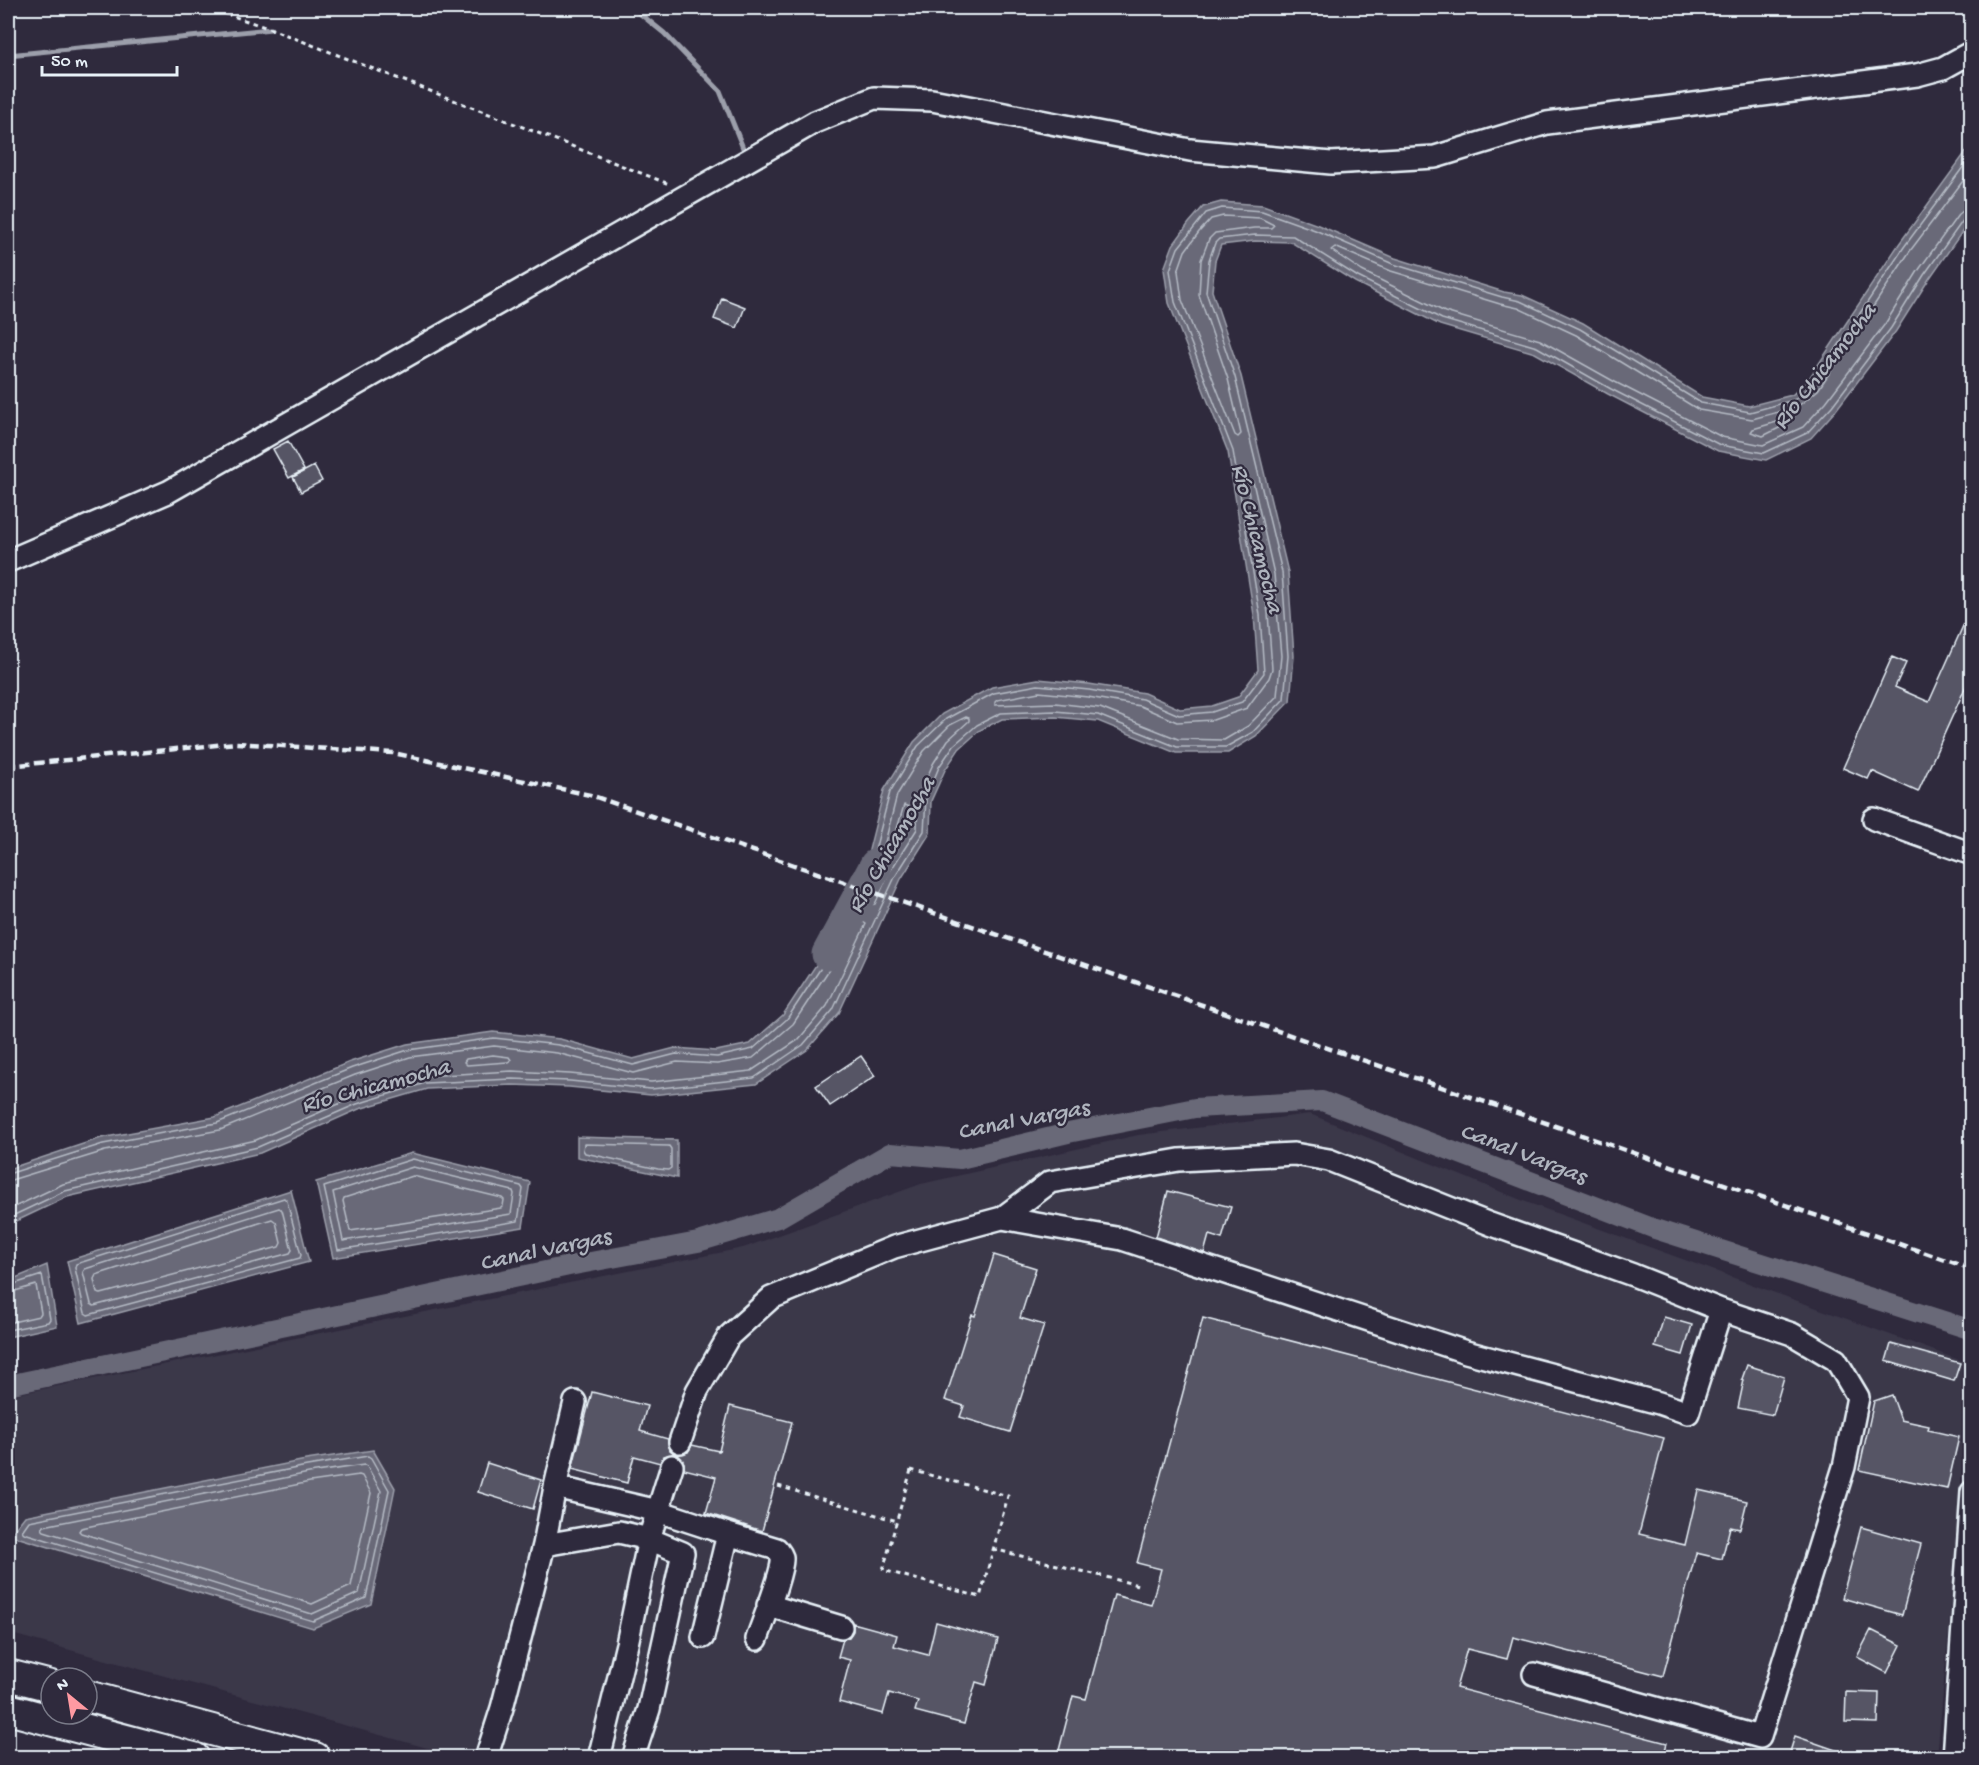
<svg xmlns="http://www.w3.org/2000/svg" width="1979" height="1765" font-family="'Gochi Hand',sans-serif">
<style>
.built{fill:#3b3749}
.water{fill:#696978;stroke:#9c9fab;stroke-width:1.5}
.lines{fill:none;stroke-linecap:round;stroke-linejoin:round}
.shore{stroke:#b5bbc5;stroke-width:1.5}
.stream{stroke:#9c9fab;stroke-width:5}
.canal{stroke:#696978;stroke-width:20}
.river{stroke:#696978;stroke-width:33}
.building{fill:#575565;stroke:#e8f1f8;stroke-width:1.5}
.minor-casing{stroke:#e8f1f8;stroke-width:26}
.highway-casing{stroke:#e8f1f8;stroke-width:34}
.path{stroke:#e8f1f8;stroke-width:3;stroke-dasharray:4.5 4.5;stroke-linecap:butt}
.minor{stroke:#2f2a3d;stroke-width:21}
.highway{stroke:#2f2a3d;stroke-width:30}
.rail{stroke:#e8f1f8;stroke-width:4.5;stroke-dasharray:9 4.5;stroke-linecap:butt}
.labels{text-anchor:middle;stroke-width:4.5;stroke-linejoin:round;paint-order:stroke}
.water-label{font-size:24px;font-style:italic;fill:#afb4be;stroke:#2f2a3d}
</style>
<rect width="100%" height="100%" fill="#2f2a3d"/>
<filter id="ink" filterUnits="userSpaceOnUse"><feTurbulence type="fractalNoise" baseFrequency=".0167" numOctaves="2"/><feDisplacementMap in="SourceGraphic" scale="12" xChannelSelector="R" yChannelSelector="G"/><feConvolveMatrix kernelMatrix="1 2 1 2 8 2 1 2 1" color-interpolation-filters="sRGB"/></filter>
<g filter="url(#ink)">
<path class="built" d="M1310,1114L1526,1202L1962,1361L1961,1499L1937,1757H460L8,1633V1396L743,1248L921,1184L1138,1135Z"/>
<path class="water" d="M1971,145V219L1929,279L1896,331L1836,410L1811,438L1766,460L1718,451L1608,394L1535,353L1440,325L1355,282L1291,242L1255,241L1221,245L1215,261L1212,291L1241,376L1288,572L1294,656L1290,701L1256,736L1228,753H1176L1098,721L1055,717L1002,719L980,730L959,749L945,770L931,801L930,833L901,879L839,1013L807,1050L756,1084L651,1095L569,1087L512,1085L427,1089L359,1109L260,1153L67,1197L8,1225V1169L101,1138L215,1117L350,1062L407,1044L493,1032L560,1039L633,1059L675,1048L716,1051L750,1044L783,1015L855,906L884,790L914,742L942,714L992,687L1038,679L1089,684L1144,693L1180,709L1212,706L1238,697L1258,670L1254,615L1228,452L1169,303L1164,269L1173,245L1189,223L1203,207L1221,202L1263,205L1318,225L1395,258L1504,292L1522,295L1583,323L1702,397L1749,406L1792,395L1808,380L1899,244Z
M577,1137L677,1140V1178L577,1157Z
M412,1153L530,1182L523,1227L333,1258L316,1182Z
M291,1190L309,1262L81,1323L67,1261Z
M47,1265L57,1326L8,1337V1281Z
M373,1450L395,1488L371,1604L313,1628L10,1535L25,1516L306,1460Z"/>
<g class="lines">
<path class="shore" d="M1972,169L1910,251L1818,390L1797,407L1752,419L1699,410L1576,335L1518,308L1500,304L1391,271L1335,247L1331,250L1362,271L1445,312L1540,340L1615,382L1722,437L1763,445L1803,427L1826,402L1885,324L1918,271L1958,215L1964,210L1972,209
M1223,216L1260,218L1274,225L1271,228H1254L1215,233L1209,239L1201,260L1199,295L1228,379L1241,434L1238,437L1235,435L1182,300L1178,271L1185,251L1199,232L1211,219Z
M1780,421L1784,423L1783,426L1763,436L1751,432L1753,429Z
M1249,480L1253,482L1274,574L1281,656L1277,696L1248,726L1224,740L1178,739L1100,708L1055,703L995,705V702L997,700L1039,692L1088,697L1140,706L1177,722L1213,720L1247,708L1269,678L1272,669L1268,613L1247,483Z
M966,717L969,718V721L948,740L933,764L918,797L917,829L889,873L875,904L871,905L870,902L897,795L924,751L950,725Z
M904,805L909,807C908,820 908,831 897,839L895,836Z
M493,1055L509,1057L511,1060L508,1062L467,1065L464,1062L466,1059Z
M584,1144L669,1146L671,1149V1168L668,1170L658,1169L585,1153L583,1150Z
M413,1159L521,1186L523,1189L518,1221L338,1250L324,1187Z
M413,1167L513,1191L514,1194L511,1214L343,1241L333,1192Z
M8,1174L103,1144L217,1123L352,1068L408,1050L494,1038L559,1045L633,1065L676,1054L717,1057L753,1049L787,1019L860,909L890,792L918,746L946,719L994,693L1038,685L1089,690L1142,699L1179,715L1212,712L1242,702L1264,673L1260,615L1233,451L1175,302L1170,270L1178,248L1206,213L1222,208L1262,211L1315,230L1393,264L1502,297L1520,301L1580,329L1701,403L1750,412L1794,400L1813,384L1904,247L1972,155
M413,1176L502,1198L504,1200L503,1206L501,1208L350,1231L343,1201L344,1198Z
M8,1181L105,1151L220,1130L355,1075L410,1057L494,1046L557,1053L633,1073L677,1062L717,1064L753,1058L793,1024L860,923L863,922L866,924L827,1006L798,1040L751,1071L651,1082L570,1074L512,1071L423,1076L355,1097L256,1140L63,1184L8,1210
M284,1198L287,1201L301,1255L300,1258L88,1315L85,1313L75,1268L76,1264Z
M279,1208L282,1210L292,1250L290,1253L94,1306L91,1304L83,1272L85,1269Z
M8,1218L65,1191L258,1147L357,1104L425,1083L512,1079L570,1081L651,1089L754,1078L803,1045L833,1010L895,877L924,831L926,799L939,767L954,745L977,725L1001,713L1055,711L1098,715L1177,747H1226L1253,732L1284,699L1288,656L1282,572L1235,377L1206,292L1209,260L1215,243L1219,239L1255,235L1293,236L1358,277L1442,319L1537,347L1611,389L1720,445L1764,453L1807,433L1832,406L1891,328L1924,275L1964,219L1972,216
M272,1219L276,1222L281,1243L279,1247L101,1294L97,1293L94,1279L96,1275Z
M8,1286L42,1275L50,1319L48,1322L8,1330
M8,1293L36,1285L41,1313L39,1316L8,1323
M368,1456L371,1458L389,1490L366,1598L313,1621L24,1533L22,1531L29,1521L307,1466Z
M364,1465L367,1466L381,1491L359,1593L312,1614L44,1531L42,1529L44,1526L309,1473Z
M359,1475L362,1476L371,1493L351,1586L312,1604L81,1533L79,1531L81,1528L310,1482Z"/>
<path class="stream" d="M633,8L664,33L720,91L743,148
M8,55L271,29"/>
<path class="canal" d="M8,1385L569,1266L698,1242L778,1218L890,1153L960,1159L1068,1133L1195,1108L1322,1101L1655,1229L1972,1330"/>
<path class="river" d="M828,954L876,865"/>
</g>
<path class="building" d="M722,298L745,307L737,328L714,319Z
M288,441L304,470L289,478L273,449Z
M314,466L322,481L301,492L293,477Z
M1971,608V675L1918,792L1872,771L1868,779L1843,768L1892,657L1906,663L1895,687L1929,702Z
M861,1056L875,1076L830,1106L816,1086Z
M1168,1191L1231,1207L1222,1239L1209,1235L1204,1253L1156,1237Z
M994,1255L1036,1268L1020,1318L1044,1325L1010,1432L960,1417L964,1406L945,1400L972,1315L975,1316Z
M1664,1317L1692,1325L1683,1355L1655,1347Z
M1203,1318L1664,1438L1639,1534L1685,1545L1698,1490L1747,1501L1740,1529L1730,1527L1722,1559L1696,1553L1663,1676L1513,1637L1507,1659L1467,1649L1456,1688L1667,1743L1663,1758H1057L1073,1696L1086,1699L1114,1595L1151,1605L1161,1569L1137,1563Z
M1891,1344L1960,1363L1954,1381L1886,1361Z
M1747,1365L1784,1377L1773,1415L1738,1408L1744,1380L1742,1379Z
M592,1392L647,1406L640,1431L668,1439L670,1450L675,1454L664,1456L660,1463L634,1456L627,1483L572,1469Z
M1892,1395L1901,1420L1929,1426L1928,1430L1959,1437L1947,1489L1859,1470L1874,1401Z
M730,1406L792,1422L762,1531L706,1513L716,1477L684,1469V1463L677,1454L688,1452L692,1445L719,1451Z
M487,1463L541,1480L533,1509L478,1492Z
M1861,1527L1921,1544L1902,1615L1842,1598Z
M936,1622L998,1639L986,1685L976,1682L964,1724L915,1711L918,1701L889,1693L883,1714L839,1702L850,1660L838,1657L843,1639L849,1637L853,1631V1623L897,1635L894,1646L928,1655Z
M1871,1630L1901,1645L1887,1673L1857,1657Z
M1846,1692L1879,1693L1878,1723L1845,1722Z
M1795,1736L1850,1755L1849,1758H1788Z"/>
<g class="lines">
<defs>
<path id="minor" d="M8,561L168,492L815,122L874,98L932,100L1190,150L1331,163L1435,157L1547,123L1917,75L1943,68L1972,52
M1874,819L1972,854
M1002,1218L1050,1182L1179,1160L1294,1154L1329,1160L1490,1224L1633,1275L1721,1310L1792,1334L1836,1360L1858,1397L1844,1467L1760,1737L1534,1674
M680,1442L697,1391L729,1336L771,1298L894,1247L1002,1218L1122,1239L1466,1352L1659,1403L1688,1413L1721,1310
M555,1487L575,1402
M728,1534L777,1549C780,1553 781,1554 782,1557C784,1570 762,1624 757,1639
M544,1545L555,1487L658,1511L728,1534L703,1637
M768,1605L841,1627
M486,1758L502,1708L544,1545L619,1532L649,1539L683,1553L649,1709L633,1758
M599,1758L627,1644L649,1539L672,1466
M1954,1758L1972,1492"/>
<path id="highway" d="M8,1675L51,1686
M87,1696L315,1758
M8,1709L194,1758"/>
</defs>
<use href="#minor" class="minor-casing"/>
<use href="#highway" class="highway-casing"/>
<path class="path" d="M209,8L271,29L669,184
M911,1470L1008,1496L980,1597L883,1570Z
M778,1486L897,1521
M993,1549L1138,1585"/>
<use href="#minor" class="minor"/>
<use href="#highway" class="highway"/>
<path class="rail" d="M8,766L236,743L393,753L590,795L1972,1269"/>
</g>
</g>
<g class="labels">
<g class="water-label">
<text transform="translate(1823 365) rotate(-52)" y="8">Río Chicamocha</text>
<text transform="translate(1259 538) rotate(76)" y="8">Río Chicamocha</text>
<text transform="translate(890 844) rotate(-60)" y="8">Río Chicamocha</text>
<text transform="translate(375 1084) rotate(-15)" y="8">Río Chicamocha</text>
<text transform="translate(1023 1118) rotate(-11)" y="8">Canal Vargas</text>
<text transform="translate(1524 1152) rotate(21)" y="8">Canal Vargas</text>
<text transform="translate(545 1248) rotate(-12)" y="8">Canal Vargas</text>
</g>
</g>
<rect width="1979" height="1765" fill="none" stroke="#2f2a3d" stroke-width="30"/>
<rect x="15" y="15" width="1949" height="1735" fill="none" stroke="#e8f1f8" stroke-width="2" filter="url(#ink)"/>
<g transform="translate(69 1696) rotate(330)"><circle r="28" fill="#2f2a3d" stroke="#797a88" stroke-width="1.5"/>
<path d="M0-4.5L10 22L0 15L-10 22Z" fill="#ff9aa2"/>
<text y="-9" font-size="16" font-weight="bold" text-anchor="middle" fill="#e8f1f8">N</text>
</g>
<path d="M42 66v9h135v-9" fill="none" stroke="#e8f1f8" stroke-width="3"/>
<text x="51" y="66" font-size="18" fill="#e8f1f8" stroke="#2f2a3d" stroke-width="4.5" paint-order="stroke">50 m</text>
</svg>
